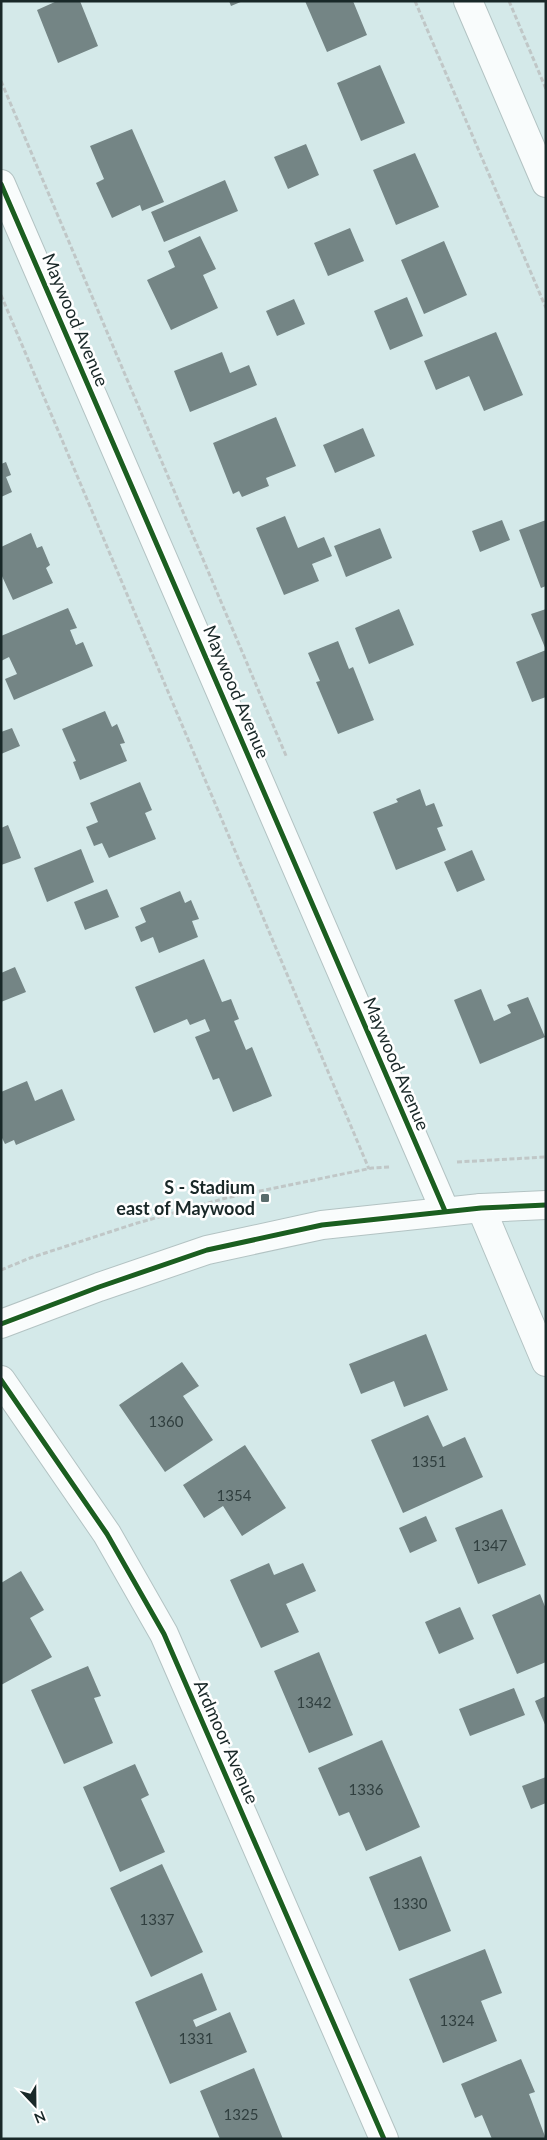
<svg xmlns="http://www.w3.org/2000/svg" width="547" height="2140" font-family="Lato,sans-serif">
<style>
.building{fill:#748585}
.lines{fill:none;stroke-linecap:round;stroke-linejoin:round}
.minor-casing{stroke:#b3c3c3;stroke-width:30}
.major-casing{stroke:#b3c3c3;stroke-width:30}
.path{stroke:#c0c7c7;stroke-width:3;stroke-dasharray:5 2.5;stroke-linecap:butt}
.minor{stroke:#f9fcfc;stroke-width:28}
.major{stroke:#f9fcfc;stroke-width:28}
.cycleway-casing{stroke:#fff;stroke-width:8}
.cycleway{stroke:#1b5e20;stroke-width:5}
.poi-dot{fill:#5a6c6c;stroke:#fff;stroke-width:2}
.labels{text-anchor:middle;stroke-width:5;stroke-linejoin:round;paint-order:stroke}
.number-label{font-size:15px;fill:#303f3f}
.street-label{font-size:18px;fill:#192828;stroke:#fff}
.poi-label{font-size:18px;font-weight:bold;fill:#192828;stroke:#fff;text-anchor:end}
</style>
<rect width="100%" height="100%" fill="#d4e9e9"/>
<path class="building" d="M57,1H80L98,46L58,63L37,10Z
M229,1H243L231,6Z
M305,1H353L367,35L327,52Z
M380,65L405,123L361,141L337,83Z
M132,129L164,202L142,211L140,205L112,218L96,183L104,179L90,146Z
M306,144L319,175L288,189L274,157Z
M415,153L439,207L396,225L373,170Z
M225,180L238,211L164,242L151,212Z
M350,228L364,261L328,276L314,243Z
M200,236L216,269L203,275L218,308L171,330L147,280L175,267L168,251Z
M444,241L467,295L424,314L401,260Z
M407,297L423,336L390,350L374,311Z
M294,299L305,324L277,336L266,311Z
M496,332L523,395L484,411L469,376L436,390L424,361Z
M222,352L230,373L249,365L257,385L190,412L174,371Z
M276,417L296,466L266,478L269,486L242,497L239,491L233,494L213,443Z
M363,428L375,456L335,473L323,445Z
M6,462L11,475L6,477L12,492L1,497V464Z
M285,516L298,548L324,537L332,556L312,564L319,581L284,595L256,528Z
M502,520L510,540L480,552L472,531Z
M546,520V586L541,588L519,530Z
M380,528L392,558L346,577L334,546Z
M31,533L37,548L42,546L50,565L46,568L53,583L13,600L1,574V547Z
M68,608L77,628L70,630L76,645L83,642L93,666L14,700L5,679L17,674L9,657L1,661V636Z
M399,609L414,645L369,664L355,628Z
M546,609V697L532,702L516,662L546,650L531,614Z
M338,641L349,669L353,667L374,720L338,734L316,682L320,681L308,653Z
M105,711L112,727L117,724L125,743L120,744L127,761L80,780L73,762L76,761L62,729Z
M12,728L20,746L1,754V732Z
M140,782L152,810L145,813L156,839L109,858L102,843L94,846L86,827L98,822L90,803Z
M420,789L426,806L434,803L443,826L437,828L446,850L396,870L373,812L398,802L396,799Z
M8,825L21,858L1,865V828Z
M81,849L94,882L47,902L34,868Z
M472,850L485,880L457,892L444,862Z
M107,889L119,917L85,930L74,902Z
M180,891L185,903L191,900L199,919L192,921L198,937L159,953L153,937L141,942L135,927L146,922L140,908Z
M204,959L222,1002L231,999L239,1019L234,1021L246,1050L252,1047L272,1096L233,1112L219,1078L213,1080L195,1037L210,1031L205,1019L190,1025L187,1019L154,1033L135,987Z
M15,967L26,992L1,1002V973Z
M481,989L494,1021L511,1013L507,1005L528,997L545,1037L480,1064L454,1000Z
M27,1081L35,1101L62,1089L75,1120L16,1145L14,1140L5,1144L1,1136V1092Z
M426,1334L448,1390L404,1407L394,1381L361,1394L349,1364Z
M182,1362L199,1386L183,1396L213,1440L165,1472L119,1405Z
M428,1415L443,1447L465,1437L483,1477L403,1513L371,1440Z
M245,1445L286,1508L242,1536L223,1506L204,1518L183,1485Z
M502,1509L526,1565L478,1584L455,1528Z
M426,1516L437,1541L410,1553L399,1528Z
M269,1563L274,1575L303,1563L316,1591L286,1604L299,1632L261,1648L230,1580Z
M21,1571L44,1610L30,1618L52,1657L1,1685V1583Z
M540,1594L546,1609V1662L517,1674L492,1615Z
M460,1607L474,1639L439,1654L425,1622Z
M319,1652L353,1735L309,1753L274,1671Z
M88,1666L101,1696L94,1698L113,1743L64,1764L31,1690Z
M514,1688L525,1715L470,1736L459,1709Z
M546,1696V1727L535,1701Z
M382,1740L420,1827L366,1851L349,1812L339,1816L318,1768Z
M135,1764L149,1795L141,1799L165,1852L120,1872L83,1787Z
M546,1777V1803L531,1809L522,1786Z
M421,1856L451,1931L399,1951L369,1877Z
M162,1864L203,1952L151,1977L110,1888Z
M485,1949L502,1993L481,2001L497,2041L443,2063L409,1979Z
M202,1973L217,2010L193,2020L196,2027L230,2012L247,2052L170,2084L135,2002Z
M521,2059L535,2092L529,2094L546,2139H492L482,2115L475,2118L461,2084Z
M254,2068L283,2139H220L200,2091Z"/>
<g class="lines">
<defs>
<path id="minor" d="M468,1L546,183
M1,184L445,1211
M481,1208L546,1362
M1,1380L107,1534L164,1634L384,2139"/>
<path id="major" d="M1,1324L99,1287L207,1250L322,1225L481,1208L546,1205"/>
</defs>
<use href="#minor" class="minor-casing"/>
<use href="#major" class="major-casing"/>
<path class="path" d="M415,1L546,308
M509,1L546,89
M1,81L287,758
M1,295L369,1169
M457,1162L546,1157
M1,1270L30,1258L134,1224L226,1198L372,1168L391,1167"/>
<use href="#minor" class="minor"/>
<use href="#major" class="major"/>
<defs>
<path id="cycleway" d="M1,184L445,1211
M1,1324L99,1287L207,1250L322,1225L481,1208L546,1205
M1,1380L107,1534L164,1634L384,2139"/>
</defs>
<use href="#cycleway" class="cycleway-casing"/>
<use href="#cycleway" class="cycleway"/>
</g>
<rect class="poi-dot" x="260" y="1193" width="10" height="10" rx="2.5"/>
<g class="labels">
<g class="number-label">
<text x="166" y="1427">1360</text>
<text x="429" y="1467">1351</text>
<text x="234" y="1501">1354</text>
<text x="490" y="1551">1347</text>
<text x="314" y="1708">1342</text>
<text x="366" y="1795">1336</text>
<text x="410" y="1909">1330</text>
<text x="157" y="1925">1337</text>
<text x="457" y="2026">1324</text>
<text x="196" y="2044">1331</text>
<text x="241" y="2120">1325</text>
</g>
<g class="street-label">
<text transform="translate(75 320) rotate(67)" y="6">Maywood Avenue</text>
<text transform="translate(236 692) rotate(67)" y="6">Maywood Avenue</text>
<text transform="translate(396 1064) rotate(67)" y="6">Maywood Avenue</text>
<text transform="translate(226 1742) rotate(66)" y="6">Ardmoor Avenue</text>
</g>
<g class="poi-label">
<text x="255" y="1194">S - Stadium<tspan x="255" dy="21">east of Maywood</tspan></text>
</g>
</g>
<rect width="547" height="2140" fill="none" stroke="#192828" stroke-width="5"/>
<g transform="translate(35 2105) rotate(158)" stroke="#ffffff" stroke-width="4" paint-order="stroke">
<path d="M0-4L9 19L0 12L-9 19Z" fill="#192828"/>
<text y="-8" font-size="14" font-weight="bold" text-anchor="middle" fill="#192828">N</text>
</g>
</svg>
